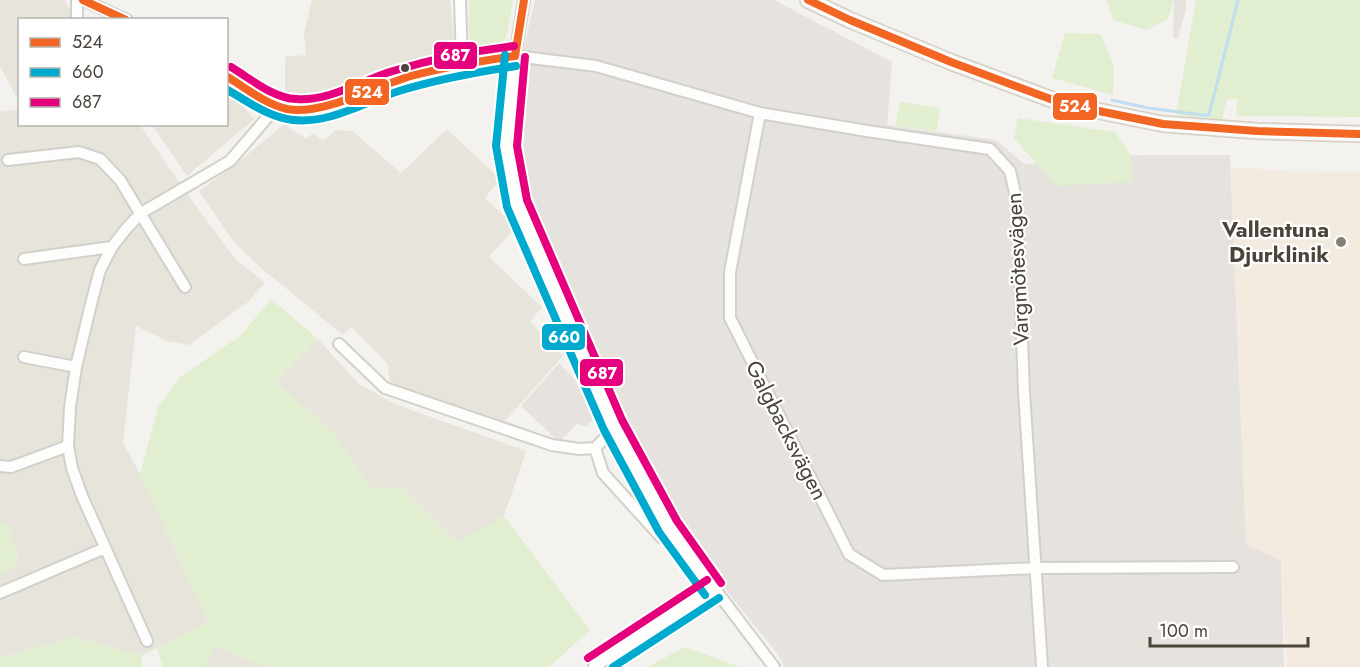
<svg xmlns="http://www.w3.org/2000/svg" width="1360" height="667" font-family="Jost,sans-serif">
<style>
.residential{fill:#e7e4dc}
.commercial{fill:#f3ebdf}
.industrial{fill:#e6e2de}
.green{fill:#e1eecf}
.parking{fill:#e6e3df}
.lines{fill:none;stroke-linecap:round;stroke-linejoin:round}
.stream{stroke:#c0ddf1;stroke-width:3}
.minor-casing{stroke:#d2d0cb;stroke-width:14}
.secondary-casing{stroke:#d3cfc5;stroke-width:18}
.minor{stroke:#fdfdfc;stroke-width:10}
.secondary{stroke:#f7f6f1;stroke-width:15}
.bus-1-casing{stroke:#fff;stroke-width:12}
.bus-2-casing{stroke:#fff;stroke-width:12}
.bus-3-casing{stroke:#fff;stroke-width:12}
.bus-1{stroke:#f26522;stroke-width:8}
.bus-2{stroke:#00a9ce;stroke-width:8}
.bus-3{stroke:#e5007d;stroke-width:8}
.bus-dot{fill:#4b4439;stroke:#fff;stroke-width:2}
.poi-dot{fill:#868178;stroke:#fff;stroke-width:2}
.labels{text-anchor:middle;stroke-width:4.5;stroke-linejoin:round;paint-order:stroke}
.poi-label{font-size:22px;font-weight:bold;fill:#4b4439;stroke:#fff;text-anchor:end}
.street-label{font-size:22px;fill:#4b4439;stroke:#fff}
.line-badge{stroke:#fff;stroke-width:2}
.badge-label{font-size:16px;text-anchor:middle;font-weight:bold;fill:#fff}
</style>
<rect width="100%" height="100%" fill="#f4f2ee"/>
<path class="residential" d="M0,0H65L75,19L20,20L19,102L0,66Z
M312,0H450L454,40L448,55L401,70L356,90L304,101L285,98V57L306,55L304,33Z
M227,88L254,119L187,176L152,125L226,124Z
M19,109L20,124L140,125L188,195L236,260L265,283L248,302L189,345L167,341L136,326L123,443L140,474L208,621L141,656L75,637L0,658V575L19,561L8,526L0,522V112Z
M284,124L306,139L313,133L323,141L336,130L352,131L401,173L447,129L500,179L485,198L516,227L489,257L542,307L530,322L563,356L503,423L390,385L388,364L351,327L343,335L260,267L233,241L199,191L240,161Z
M318,339L359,384L397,405L526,451L504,516L457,543L401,488L370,487L333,432L275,382Z
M215,647L267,667H205Z"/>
<path class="commercial" d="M1231,167L1287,171L1360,172V667H1287L1281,562L1246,545Z"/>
<path class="industrial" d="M535,0H774L892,62L887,125L996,140L1024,164L1140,155H1230L1246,544L1281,561L1284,667H785L776,652L673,525L622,421L527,200L516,146L520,63Z"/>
<path class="green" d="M469,0H513L506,38L497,46L481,49L469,38Z
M1107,0H1174L1168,19L1147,30L1113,20Z
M1196,0H1360V117L1236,116L1237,99H1227L1222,120L1176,115Z
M1065,33L1100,34L1114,66L1113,95L1052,78Z
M900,102L940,108L937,131L895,126Z
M1018,118L1115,132L1131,156V182L1056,186L1014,138Z
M271,299L318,339L275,382L333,432L370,487L401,488L457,543L504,516L590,630L549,667H267L215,647L205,667H163L157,648L208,621L140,474L158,407L180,377L240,336Z
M0,522L8,526L19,562L0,575Z
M75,637L141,656L143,667H0V658Z
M685,647L740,667H647Z"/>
<path class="parking" d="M1174,0H1186V9L1178,39L1173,38Z
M559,363L597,402L594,407L600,410L587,427L577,424L559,442L521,406Z"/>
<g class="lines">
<path class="stream" d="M1112,100L1148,108L1202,115H1209L1238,0"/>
<defs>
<path id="minor" d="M77,0V20
M83,0L127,20
M460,0L462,63
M524,0L515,56L506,146L517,203L613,425L668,527L774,667
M226,76L277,106L295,110H310L334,104L380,86L462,63L515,56L596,66L760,113L867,131L990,149L1010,171L1017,202L1024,392L1042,667
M760,113L730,272V318L849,554L883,575L1037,568L1233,567
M8,160L79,152L100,159L120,180L185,287
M24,259L112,247
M339,344L385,388L552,445L579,449L595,448L604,439L613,425
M24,357L76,367
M595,448L603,473L661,537
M0,466L11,467L68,446
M0,593L105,548
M147,641L82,496L72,468L68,446L70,407L76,367L91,304L100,270L112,247L126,229L141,213L230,161L277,106
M594,667L713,589"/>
<path id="secondary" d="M808,0L850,20L951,62L1064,104L1163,124L1257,131L1360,134"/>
</defs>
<use href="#minor" class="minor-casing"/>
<use href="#secondary" class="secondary-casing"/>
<use href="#minor" class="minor"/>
<use href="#secondary" class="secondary"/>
<defs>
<path id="bus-1" d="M83,0L126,20
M808,0L850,20L951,62L1064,104L1163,124L1257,131L1360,134
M515,56L524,0
M226,76C246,88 265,104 287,109C322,116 376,86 411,76C445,67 480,61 515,56"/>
<path id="bus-2" d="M505,55L496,146L507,207L604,430L659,532L705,595
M226,89C247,101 268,117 293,120C330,124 365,102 399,91C437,79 477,72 516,66
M613,667L719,598"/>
<path id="bus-3" d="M525,57L517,146L527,200L622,420L677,521L721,583
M231,67C251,79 273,98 296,99C329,102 362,80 393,71C432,59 473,51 514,46
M588,658L707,580"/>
</defs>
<use href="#bus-1" class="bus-1-casing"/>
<use href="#bus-2" class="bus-2-casing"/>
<use href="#bus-3" class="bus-3-casing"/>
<use href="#bus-1" class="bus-1"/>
<use href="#bus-2" class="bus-2"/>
<use href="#bus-3" class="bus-3"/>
</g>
<circle class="bus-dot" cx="405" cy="68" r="5"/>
<circle class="poi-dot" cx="1341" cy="242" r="6"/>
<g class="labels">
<g class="poi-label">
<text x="1329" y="237">Vallentuna<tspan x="1329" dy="25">Djurklinik</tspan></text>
</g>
<g class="street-label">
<text transform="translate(1017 269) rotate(-93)" y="8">Vargmötesvägen</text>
<text transform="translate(787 430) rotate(63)" y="8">Galgbacksvägen</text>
</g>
</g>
<g class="line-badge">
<rect x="433" y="41" width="45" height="29" rx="6" fill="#e5007d"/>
<rect x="344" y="78" width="46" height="28" rx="6" fill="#f26522"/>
<rect x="1052" y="92" width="46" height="29" rx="6" fill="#f26522"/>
<rect x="541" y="323" width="45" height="28" rx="6" fill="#00a9ce"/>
<rect x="579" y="358" width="45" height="29" rx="6" fill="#e5007d"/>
</g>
<g class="badge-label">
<text x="455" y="61">687</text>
<text x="367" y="98">524</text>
<text x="1075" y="112">524</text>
<text x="564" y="343">660</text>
<text x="602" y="379">687</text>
</g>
<rect x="18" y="18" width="210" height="108" fill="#ffffff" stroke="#b7b4b0" stroke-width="1.5"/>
<rect x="30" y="38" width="30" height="9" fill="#f26522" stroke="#b7b4b0" stroke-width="1.5"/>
<text x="72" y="48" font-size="18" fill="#4b4439">524</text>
<rect x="30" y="68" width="30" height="9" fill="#00a9ce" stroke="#b7b4b0" stroke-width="1.5"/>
<text x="72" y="78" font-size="18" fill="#4b4439">660</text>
<rect x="30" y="98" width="30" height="9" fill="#e5007d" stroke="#b7b4b0" stroke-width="1.5"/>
<text x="72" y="108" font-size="18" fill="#4b4439">687</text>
<path d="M1150 637v9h158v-9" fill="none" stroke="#4b4439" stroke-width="3"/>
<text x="1159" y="637" font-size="18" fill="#4b4439" stroke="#ffffff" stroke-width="4.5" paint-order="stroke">100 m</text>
</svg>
